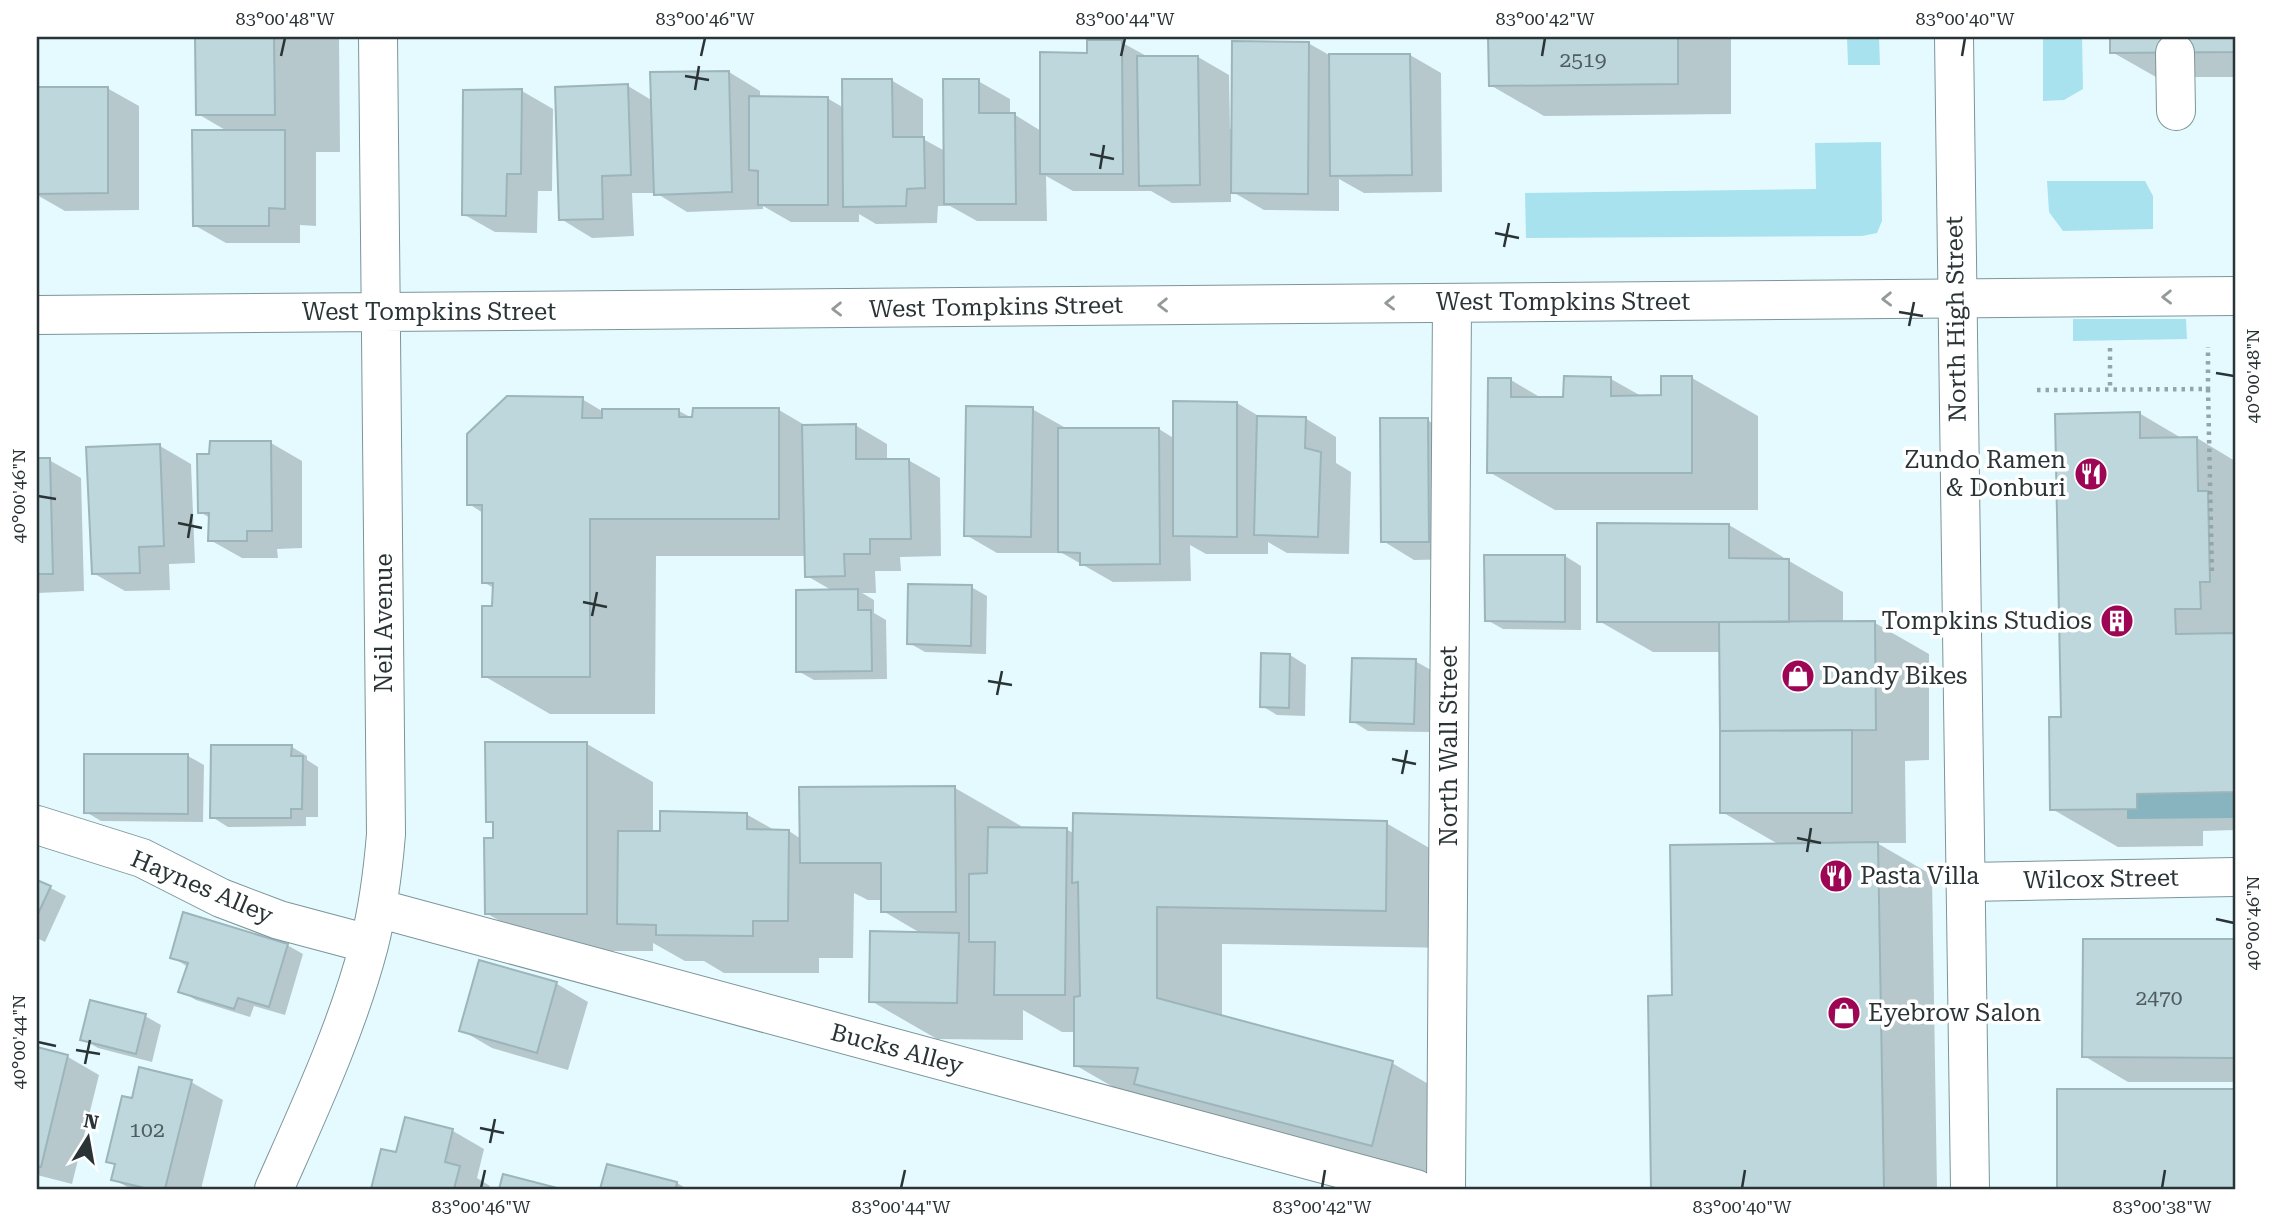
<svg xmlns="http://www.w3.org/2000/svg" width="2272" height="1226" font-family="'Roboto Serif',serif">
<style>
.green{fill:#a9e2ef}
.shadow{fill:#0003}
.building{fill:#bdd7dd;stroke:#9bb5ba;stroke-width:2}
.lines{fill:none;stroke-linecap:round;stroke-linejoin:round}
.minor-casing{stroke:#7c959a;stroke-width:40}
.major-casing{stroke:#7c959a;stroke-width:40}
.path{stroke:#94a5a8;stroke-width:4.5;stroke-dasharray:3.5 5;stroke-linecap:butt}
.minor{stroke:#fff;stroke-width:38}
.major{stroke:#fff;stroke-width:38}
.oneway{stroke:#949a9a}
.ticks{fill:none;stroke:#2a3436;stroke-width:2.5}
.labels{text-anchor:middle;stroke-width:7;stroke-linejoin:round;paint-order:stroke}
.number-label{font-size:21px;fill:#4f5d60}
.street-label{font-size:24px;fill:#2a3436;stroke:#fff}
.poi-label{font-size:24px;fill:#2a3436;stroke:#fff;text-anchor:start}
.neatline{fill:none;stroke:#2a3436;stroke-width:2.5}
.ticks-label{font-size:18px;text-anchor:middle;fill:#2a3436}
</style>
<rect width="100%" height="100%" fill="#e5faff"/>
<path class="green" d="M1847,37H1879L1880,65H1848Z
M2043,37H2082L2083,89L2064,100L2043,101Z
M1881,142L1882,221L1877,233L1862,236L1526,238L1525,193L1816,189L1815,143Z
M2047,181H2145L2153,196V229L2063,231L2049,212Z
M2073,319H2186L2187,339L2073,341Z
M2235,792V818L2127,819V809L2137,808V794Z"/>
<path class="shadow" d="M197,37H339L340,152H316V226L300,225V243H226L194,225L227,131L198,114Z
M1490,37H1731V114L1544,116L1490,85Z
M2112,37H2235V77H2156L2112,52Z
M1121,42L1150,58L1198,57L1229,75L1230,129H1233L1308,43L1331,56L1410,55L1441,73L1442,192L1364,193L1339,179V211L1264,210L1231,191V202L1172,203L1151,191H1073L1046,176L1047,221H977L950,206H938L937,223L876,224L859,214V222H791L763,206V209L687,212L656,193H632L634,236L592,238L561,219L628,86L653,101L729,72L760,91V98H827L844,108L891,80L923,99V139L945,151L978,81L1010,99V115H1015L1041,131L1089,55Z
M107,88L139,106V210L65,211L37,195V89Z
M522,91L553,109L552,191H538L537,233L495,232L463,214Z
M1692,378L1758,416V510H1555L1489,472L1511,380L1543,399H1565L1611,379L1643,397H1662Z
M582,399L602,411H679L692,418L694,409L779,410L808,427L855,425L887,444V461L908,460L940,478L941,556L900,557L901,571H875L876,593H862L874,600V613L886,620L887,679L814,680L798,671L833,591L807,576L806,556H656L655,714H550L484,676L494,588L483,582V513L469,504Z
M1237,403L1262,418H1305L1336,437V463L1351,472L1349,554L1287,553L1268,542V554H1206L1190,545L1191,581L1113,582L1062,553H997L966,535L1032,409L1064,427V429H1159L1175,439Z
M2139,413L2183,439L2197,438L2235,461V830L2203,831V846L2118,847L2052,809L2063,719Z
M1427,420L1459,438L1460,559L1414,560L1383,541Z
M271,443L302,461V548L277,549L278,558H242L210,540V518L200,512L211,456Z
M160,446L191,464L195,563L169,564L170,590L125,591L93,573Z
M37,460H49L81,478L84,591L37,593Z
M1729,525L1783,557V561H1789L1843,592V623H1875L1929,654V760L1905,761L1906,843H1877L1932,875L1937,1189H1653L1650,997H1674L1780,845L1722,812L1721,652H1653L1599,621Z
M1565,556L1581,566V630L1503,629L1487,620Z
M971,587L987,596L986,654L925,652L909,643Z
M1263,655H1290L1306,665L1305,716L1277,715L1262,706Z
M1415,661L1431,670L1429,732L1368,731L1352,721Z
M587,744L653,782V833L746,814L776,831H789L801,839L955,788L1021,826V829H1066L1075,834L1386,823L1452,861L1451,948L1222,944V1018L1392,1063L1458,1101L1438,1183L1141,1103L1075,1065V1032H1062L1023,1010V1040L937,1039L871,1001L922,934L883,911V900H868L854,893L853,958H819V973H724L704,961H685L653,943V951H552L486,913L495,840V825L488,821Z
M292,747L307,756V760L318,767V817H306V826L228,827L212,817Z
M188,756L204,765L203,822L101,821L86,812Z
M37,881L66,896L45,942L37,938Z
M2084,940L2235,941V1082H2128L2084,1056Z
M287,945L303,954L285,1015L254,1006L250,1017L196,1000L180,991L188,967L172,957Z
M480,962L557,984L588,1002L568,1070L492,1048L461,1030Z
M145,1016L161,1025L152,1062L98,1048L82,1039Z
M37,1049L68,1057L99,1075L72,1184L37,1175Z
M191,1082L223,1100L201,1189H131L113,1179L116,1166L108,1161L133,1100Z
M2235,1090V1189H2059L2058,1091Z
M406,1119L453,1131L484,1149L477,1178L490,1186L489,1189H372L382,1151L397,1155Z
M608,1166L677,1183L687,1189H602Z"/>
<path class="building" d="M195,37H274L275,115H196Z
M1488,37H1678V84L1489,86Z
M2110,37H2235V52L2110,53Z
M1087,40H1122L1123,174H1040V52L1087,53Z
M1232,41L1309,42L1308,194L1231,193Z
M1329,54H1410L1412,175L1330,176Z
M1137,56H1198L1200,185L1139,186Z
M729,71L732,192L654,195L650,72Z
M842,79H892L893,137H924L925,188L907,189L906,206L843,207Z
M943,79H979V113H1015L1016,204H944Z
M628,84L631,175L602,176L603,219L559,220L555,87Z
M37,87H108V193L37,194Z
M522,89L521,174H507L506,216L462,215L463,90Z
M749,96L828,97V205H758V171L749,170Z
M192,130H285V209L269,208V226H193Z
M1564,376L1611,377V396L1661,395V376H1692V473H1487L1488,378H1511V397H1563Z
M507,396L583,397L582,418H602V409H679V417H692L693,408H779V519H590V677H482V606H492L493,583H482V505H467V434Z
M1173,401L1237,402V537L1173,536Z
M966,406L1033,407L1031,537L964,536Z
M2140,412V438L2197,437L2198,491H2208L2210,582H2200L2201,609H2175L2176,634L2235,633V792L2137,794V809L2050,810L2049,717H2061L2055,414Z
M1257,416L1306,417L1305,448L1321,452L1318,537L1254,535Z
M1380,418H1428L1429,542H1381Z
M856,424V459H909L911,539H870V554H844L845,576L805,577L802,425Z
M1058,428H1159L1160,564L1080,565V553L1058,552Z
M210,441H271L272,531H247V541H208L209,513H198L197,454H209Z
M160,444L164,546L139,547L140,573L92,574L86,447Z
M37,458H50L53,574H37Z
M1597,523L1729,524V558L1789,559V622H1597Z
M1484,555H1565V622L1485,621Z
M908,584L972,585L971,646L907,644Z
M858,589V610H871L872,671L796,672V590Z
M1875,621L1876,730L1720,731L1719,622Z
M1261,653L1290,654L1289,708L1260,707Z
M1352,658L1416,659L1414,724L1350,722Z
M1852,730V813H1720V731Z
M485,742H587V914H485L484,838H493V822H486Z
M211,745H292L291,756H303L302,809H291V818H210Z
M84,754H188V814L84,813Z
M955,786L956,912H881V863H800L799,787Z
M660,811L747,813V829L789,830L788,921H753V936L656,935V925L617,924L618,831H660Z
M1073,813L1387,821L1386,911L1157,907V998L1393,1061L1372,1146L1134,1084L1138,1068L1074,1066V997L1080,996L1078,882L1072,883Z
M988,827L1067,828L1065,995H994L995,942H969V874L987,873Z
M1878,842L1884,1189H1651L1648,996L1672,995L1670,845Z
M37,880L51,886L37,916Z
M183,912L288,944L269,1007L238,998L234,1009L178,992L188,963L170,958Z
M870,931L959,933L957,1003L869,1002Z
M2083,939H2235V1058L2082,1057Z
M479,960L557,982L537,1053L459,1031Z
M90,1000L146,1014L136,1054L80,1040Z
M37,1047L68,1055L41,1167L37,1166Z
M139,1067L192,1080L165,1189H149L111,1180L115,1164L106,1162L122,1096L132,1098Z
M2057,1089H2235V1189H2057Z
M405,1117L453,1129L445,1162L460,1166L454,1189H371L381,1149L396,1152Z
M607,1164L677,1182L676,1189H600Z
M503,1174L561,1189H499Z"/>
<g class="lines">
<defs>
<path id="minor" d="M2175,53L2176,111
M37,315L2235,296
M37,825L142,858L221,898L279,920L369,944
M1967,882L2235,877
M377,908L1416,1189
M274,1189C309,1110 347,1029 369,945C378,909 383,871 386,834L378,37
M1446,1189L1452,303"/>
<path id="major" d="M1954,37C1956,421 1967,805 1970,1189"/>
</defs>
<use href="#minor" class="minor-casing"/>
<use href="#major" class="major-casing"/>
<path class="path" d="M2110,348V389
M2208,389L2212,574
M2037,390L2208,389V347"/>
<use href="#minor" class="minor"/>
<use href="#major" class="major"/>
</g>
<defs><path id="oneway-chevron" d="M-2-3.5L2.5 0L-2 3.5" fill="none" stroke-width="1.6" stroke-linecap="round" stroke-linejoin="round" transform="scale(1.75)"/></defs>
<g class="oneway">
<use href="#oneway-chevron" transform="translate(2167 297) rotate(179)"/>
<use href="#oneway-chevron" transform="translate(1887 299) rotate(179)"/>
<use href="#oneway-chevron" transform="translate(1390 303) rotate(179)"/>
<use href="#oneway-chevron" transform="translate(1163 305) rotate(179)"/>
<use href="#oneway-chevron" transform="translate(837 309) rotate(179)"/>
</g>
<path class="ticks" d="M281,56L285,38M701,56L705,38M1121,56L1125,38M1542,56L1545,38M1962,56L1965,38M685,76L709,80M695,90L699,66M1090,154L1114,159M1100,169L1104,145M1495,233L1519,238M1504,247L1509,223M1899,312L1923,316M1909,326L1914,302M2216,373L2234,376M38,496L56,499M178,523L202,528M188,538L192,514M583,602L607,607M592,616L597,592M988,681L1012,685M997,695L1002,671M1392,759L1416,764M1402,774L1407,750M1797,838L1821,843M1807,852L1811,828M2216,919L2234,923M38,1042L56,1046M76,1050L100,1054M85,1064L90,1040M480,1128L504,1133M490,1143L495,1119M481,1188L485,1170M901,1188L905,1170M1322,1188L1325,1170M1742,1188L1745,1170M2162,1188L2165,1170"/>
<defs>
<symbol id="restaurant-disc" viewBox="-11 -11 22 22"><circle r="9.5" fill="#9c0654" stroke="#fff"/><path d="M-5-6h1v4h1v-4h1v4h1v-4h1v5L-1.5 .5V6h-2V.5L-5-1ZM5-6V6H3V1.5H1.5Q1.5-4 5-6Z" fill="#fff"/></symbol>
<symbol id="building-disc" viewBox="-11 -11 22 22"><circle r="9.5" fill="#9c0654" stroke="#fff"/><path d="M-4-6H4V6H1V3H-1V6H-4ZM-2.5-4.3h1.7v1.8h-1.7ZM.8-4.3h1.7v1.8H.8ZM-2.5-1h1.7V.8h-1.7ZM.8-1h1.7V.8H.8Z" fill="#fff"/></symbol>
<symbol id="shop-disc" viewBox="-11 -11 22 22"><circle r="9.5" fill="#9c0654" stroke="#fff"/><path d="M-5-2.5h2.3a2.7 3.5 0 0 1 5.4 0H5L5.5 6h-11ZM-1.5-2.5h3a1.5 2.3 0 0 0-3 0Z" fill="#fff"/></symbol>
</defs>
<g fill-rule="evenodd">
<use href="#restaurant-disc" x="2072" y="455" width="38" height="38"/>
<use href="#building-disc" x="2098" y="602" width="38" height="38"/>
<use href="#shop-disc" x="1779" y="657" width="38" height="38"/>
<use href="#restaurant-disc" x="1817" y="857" width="38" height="38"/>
<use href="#shop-disc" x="1825" y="994" width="38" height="38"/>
</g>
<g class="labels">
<g class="number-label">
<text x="1583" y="67">2519</text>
<text x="2159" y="1005">2470</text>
<text x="147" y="1137">102</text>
</g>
<g class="street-label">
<text x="1563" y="310">West Tompkins Street</text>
<text transform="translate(996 307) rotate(-1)" y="8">West Tompkins Street</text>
<text x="429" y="320">West Tompkins Street</text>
<text transform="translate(1956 319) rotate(-91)" y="8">North High Street</text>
<text transform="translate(384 623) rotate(-90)" y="8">Neil Avenue</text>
<text transform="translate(1449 746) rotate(-90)" y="8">North Wall Street</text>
<text transform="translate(2101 879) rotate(-1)" y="8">Wilcox Street</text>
<text transform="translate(202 887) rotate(23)" y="8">Haynes Alley</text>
<text transform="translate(897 1049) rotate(15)" y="8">Bucks Alley</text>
</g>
<g class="poi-label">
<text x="2066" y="468" text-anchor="end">Zundo Ramen<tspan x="2066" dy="28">&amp; Donburi</tspan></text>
<text x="2092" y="629" text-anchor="end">Tompkins Studios</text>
<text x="1822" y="684">Dandy Bikes</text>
<text x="1860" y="884">Pasta Villa</text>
<text x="1868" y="1021">Eyebrow Salon</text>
</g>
</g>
<rect width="2272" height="1226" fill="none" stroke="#ffffff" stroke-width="77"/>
<g transform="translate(88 1138) rotate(11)" stroke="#ffffff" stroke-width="5" paint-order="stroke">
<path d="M0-5L12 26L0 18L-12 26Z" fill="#2a3436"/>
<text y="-10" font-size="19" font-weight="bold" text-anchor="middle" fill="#2a3436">N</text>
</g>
<rect x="38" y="38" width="2196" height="1150" class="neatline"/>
<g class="ticks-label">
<text x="285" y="25">83°00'48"W</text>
<text x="705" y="25">83°00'46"W</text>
<text x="1125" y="25">83°00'44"W</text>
<text x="1545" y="25">83°00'42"W</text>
<text x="1965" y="25">83°00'40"W</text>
<text transform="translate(2253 376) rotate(-90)" y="6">40°00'48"N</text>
<text transform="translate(19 496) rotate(-90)" y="6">40°00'46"N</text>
<text transform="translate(2253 923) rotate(-90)" y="6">40°00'46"N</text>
<text transform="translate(19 1042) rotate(-90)" y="6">40°00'44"N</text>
<text x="481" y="1213">83°00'46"W</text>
<text x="901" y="1213">83°00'44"W</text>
<text x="1322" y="1213">83°00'42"W</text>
<text x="1742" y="1213">83°00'40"W</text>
<text x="2162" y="1213">83°00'38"W</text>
</g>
</svg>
